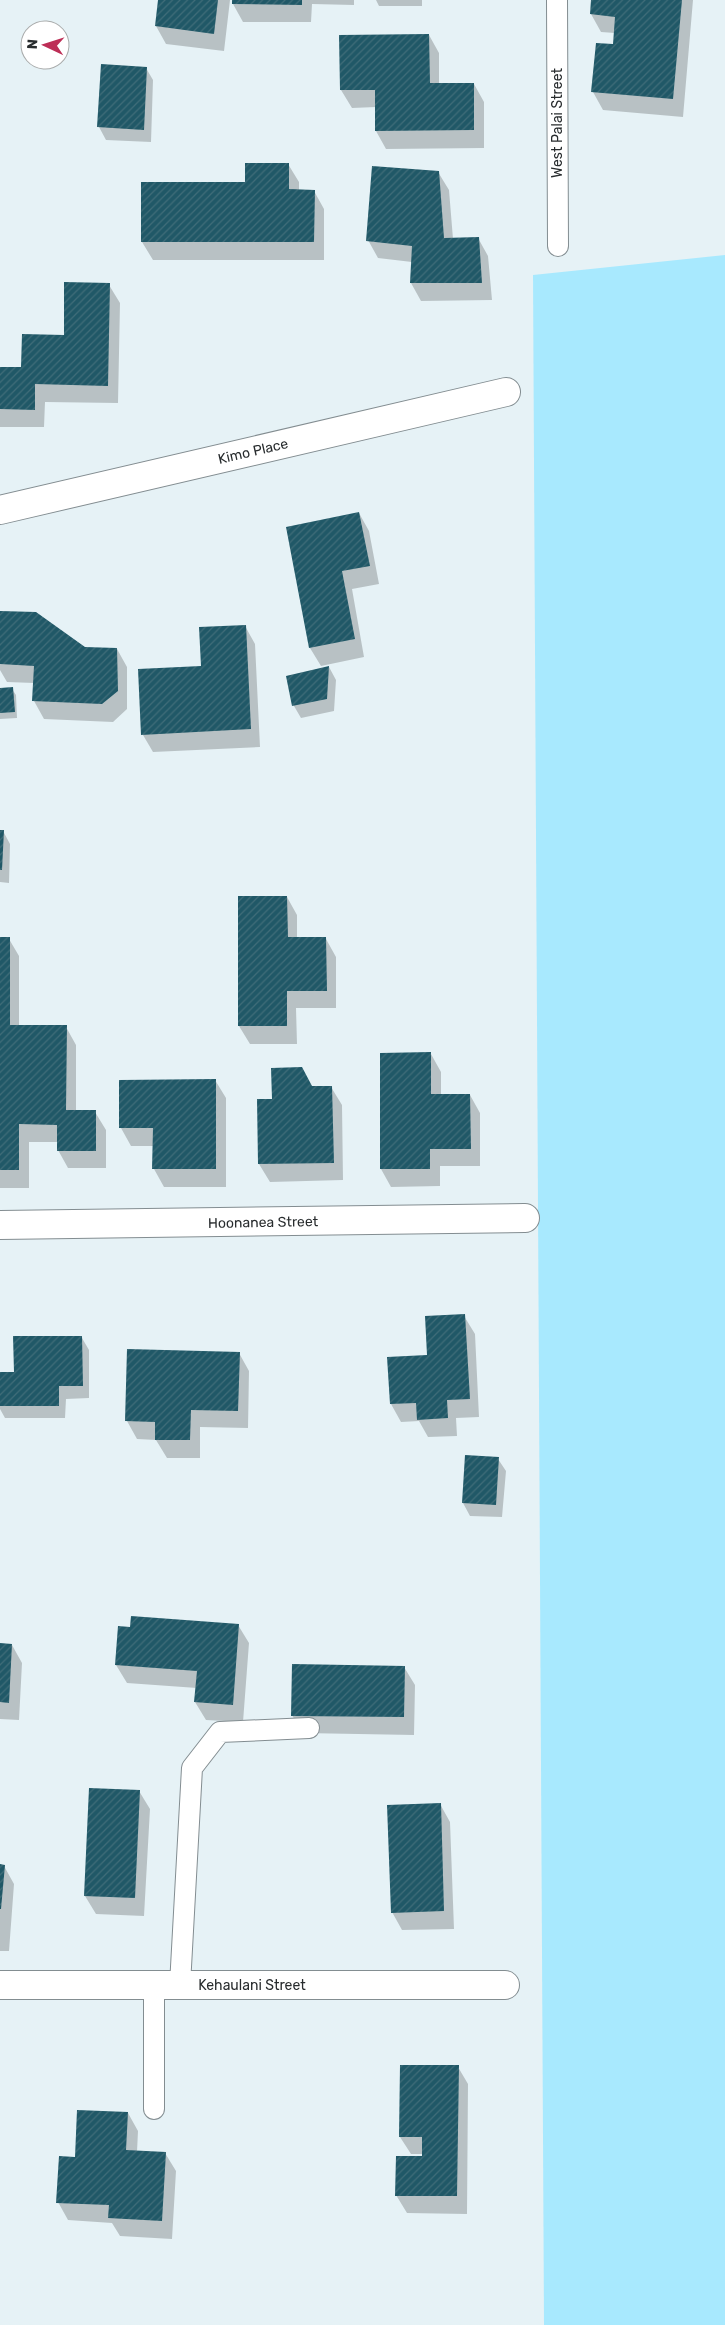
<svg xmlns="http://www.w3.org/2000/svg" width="725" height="2325" font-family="Rubik,sans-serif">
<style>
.green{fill:#a8e9fe}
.shadow{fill:#0003}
.building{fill:url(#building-hatch)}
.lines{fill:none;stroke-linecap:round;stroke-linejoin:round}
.service-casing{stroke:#838d91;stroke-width:22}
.minor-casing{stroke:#838d91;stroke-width:30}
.service{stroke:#fff;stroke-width:20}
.minor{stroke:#fff;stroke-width:28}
.labels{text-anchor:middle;stroke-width:5;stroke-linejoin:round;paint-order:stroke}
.street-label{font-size:14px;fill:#282c2e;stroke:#fff}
</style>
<defs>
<pattern id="building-hatch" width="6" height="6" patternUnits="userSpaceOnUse" patternTransform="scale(1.25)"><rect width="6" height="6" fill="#205867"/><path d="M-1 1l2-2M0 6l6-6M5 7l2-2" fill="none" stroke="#406d79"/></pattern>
</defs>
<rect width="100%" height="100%" fill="#e6f2f6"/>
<path class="green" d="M725,255V2325H544L533,275Z"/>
<path class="shadow" d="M159,0H230L224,51L166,44L156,26Z
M233,0H354V5L312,4L311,22H243L233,4Z
M376,0H422V6H379Z
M592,0H693L683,117L603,110L593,92L614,45L615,33L601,32L591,14Z
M429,35L439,53V84H474L484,102V148L386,149L376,131V107L352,108L341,90Z
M146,68L153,80L151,142L106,140L99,127Z
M288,164L299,182V191H314L324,209V260H153L142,242L246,183Z
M438,172L449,190L453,239L478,238L488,256L492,300L421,301L411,283L412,262L378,258L368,240Z
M109,285L120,303L118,403L45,402L44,427H0V368H22L65,336Z
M359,513L369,531L379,584L352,589L364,657L321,666L310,648L287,528Z
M0,612L85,649H117L127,667V709L113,722L44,719L34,701V683L7,682L0,670Z
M245,626L255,644L260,747L153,752L143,735L202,668Z
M329,667L336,680L334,711L301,718L294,706L287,676Z
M0,689H12L16,695L17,718L0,719Z
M0,831H3L10,844L9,883L0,882Z
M287,897L297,915V939H326L336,957V1008H296L297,1044H250L239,1026V898Z
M0,938L9,939L19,956V1026L66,1027L76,1045V1111L95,1112L106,1130V1168H68L58,1150V1142H29V1188H0Z
M431,1054L441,1072V1095H470L480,1113V1166H440V1186L391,1187L381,1169Z
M215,1080L226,1098V1187H164L154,1169V1146H131L121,1128Z
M331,1087L342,1105L343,1180L270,1182L259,1164L273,1101L313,1088Z
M464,1316L475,1334L479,1417L456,1418L457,1436L428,1437L419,1421L401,1422L391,1404L428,1356Z
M82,1338L89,1350V1398L66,1399L65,1418H5L0,1409V1373H15Z
M239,1353L249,1371L248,1428L200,1427V1458H167L156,1440L137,1439L127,1421Z
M498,1459L506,1471L502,1517L470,1516L463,1503Z
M238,1625L249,1643L243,1722L206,1720L195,1702L197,1688L127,1683L116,1665Z
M0,1644L12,1645L22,1663L19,1720L0,1719Z
M404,1667L415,1685L414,1735L302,1733L292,1715Z
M90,1789L139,1791L150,1809L144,1916L96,1914L85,1896Z
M440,1804L450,1822L454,1929L402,1930L392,1912Z
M0,1866H4L14,1884L9,1951H0Z
M458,2067L468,2084L467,2214L407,2213L396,2195L423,2154H411L400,2137Z
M128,2113L138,2131L137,2152L165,2153L176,2171L172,2239L120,2236L112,2223L68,2220L58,2202L76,2158Z"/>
<path class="building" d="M158,0H218L214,34L155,26Z
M232,0H302V5L232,4Z
M591,0H682L673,99L591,92L596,43L613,44L615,17L590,14Z
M429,34L430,83H474V130L375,131V90H340L339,35Z
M101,64L147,67L144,130L97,127Z
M245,163H289V189L315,190L314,242H141V182H245Z
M372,166L439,171L444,238L479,237L482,283H410L412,246L366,241Z
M64,282L110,283L108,386L35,384V410L0,409V367H21L22,334L64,335Z
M359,512L370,566L342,571L355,639L309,648L286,527Z
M0,611L36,612L85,647L117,648L118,691L102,704L32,701L34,666L0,664Z
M246,625L251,729L141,735L138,669L201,666L199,627Z
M329,666L327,699L292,706L286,676Z
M13,687L15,712L0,713V688Z
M0,830H4L2,870H0Z
M238,896H287L288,937H326L327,991H287V1026H238Z
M0,937H10V1025H67L66,1110H96V1151H57V1125L19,1124V1170H0Z
M431,1052V1094H470L471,1149H430V1169H380V1053Z
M302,1067L312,1086H332L334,1163L258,1164L257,1099H272L271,1068Z
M216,1079V1169H152L153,1128H119V1080Z
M465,1314L470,1399L447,1400L448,1418L417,1420L416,1403L390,1404L387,1357L427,1355L425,1316Z
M13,1336H82L83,1386H59V1406H0V1372H14Z
M127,1349L240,1352L238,1411L191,1410L190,1440H155V1422L125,1421Z
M465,1455L499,1457L496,1505L462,1503Z
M131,1616L239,1624L233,1705L194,1702L197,1671L115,1665L118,1626L130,1627Z
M0,1643L12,1644L9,1703L0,1702Z
M292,1664L405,1666L404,1717L291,1716Z
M89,1788L140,1790L135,1898L84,1896Z
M441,1803L444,1911L391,1913L387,1805Z
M0,1864L5,1865L1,1909H0Z
M400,2065H459L457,2196H395L396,2156H422V2137H399Z
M77,2110L128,2112L126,2150L166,2152L162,2221L108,2218L109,2205L56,2203L59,2156L75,2157Z"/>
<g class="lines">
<defs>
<path id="service" d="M557,0L558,246
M180,1985L192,1768L220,1732L309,1728
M154,2109V1985"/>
<path id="minor" d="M0,510L506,392
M0,1225L525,1218
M0,1985H505"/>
</defs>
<use href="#service" class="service-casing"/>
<use href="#minor" class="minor-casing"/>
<use href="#service" class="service"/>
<use href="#minor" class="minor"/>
</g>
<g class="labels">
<g class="street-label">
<text transform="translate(557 123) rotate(-90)" y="5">West Palai Street</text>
<text transform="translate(253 451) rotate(-13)" y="5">Kimo Place</text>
<text transform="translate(263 1222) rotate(-1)" y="5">Hoonanea Street</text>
<text x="252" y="1990">Kehaulani Street</text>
</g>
</g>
<g transform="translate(45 45) rotate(274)"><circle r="24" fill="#ffffff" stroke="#a9abab"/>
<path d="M0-4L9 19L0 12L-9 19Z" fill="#bd2e56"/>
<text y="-8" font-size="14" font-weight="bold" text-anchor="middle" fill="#282c2e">N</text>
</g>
</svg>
